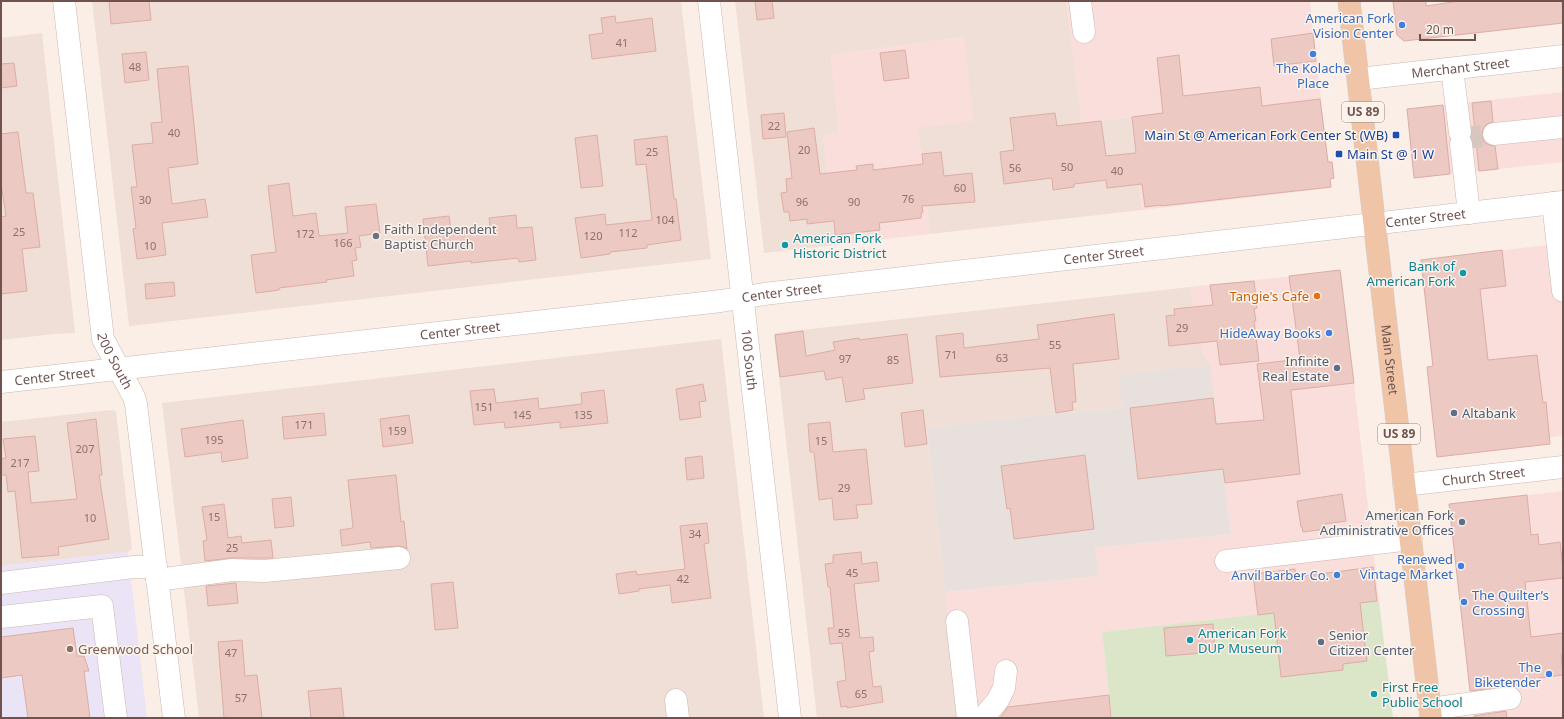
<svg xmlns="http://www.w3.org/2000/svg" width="1564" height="719" font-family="'Noto Sans',sans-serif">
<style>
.residential{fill:#f0dfd6}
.commercial{fill:#f9dedc}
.industrial{fill:#e8e0dd}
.education{fill:#ebe4f6}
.green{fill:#dae6c7}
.building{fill:#ecc9c2;stroke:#dcada4}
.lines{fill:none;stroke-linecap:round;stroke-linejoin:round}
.minor-tunnel{stroke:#d8c7c1;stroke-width:22;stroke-dasharray:22 11;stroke-linecap:butt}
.minor-casing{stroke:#ccb7b1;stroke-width:23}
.major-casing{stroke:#d4cbca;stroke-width:23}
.minor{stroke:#fff;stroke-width:22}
.major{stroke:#f0c5a7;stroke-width:22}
.shop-dot{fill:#3f7fe0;stroke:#fdf3ed;stroke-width:1.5}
.transit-dot{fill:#1a4fb4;stroke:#fdf3ed;stroke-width:1.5}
.worship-dot{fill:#6b7280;stroke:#fdf3ed;stroke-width:1.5}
.culture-dot{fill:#0f9aa8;stroke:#fdf3ed;stroke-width:1.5}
.food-dot{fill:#e8710a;stroke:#fdf3ed;stroke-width:1.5}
.service-dot{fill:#5c6f8a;stroke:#fdf3ed;stroke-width:1.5}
.education-dot{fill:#8d6e63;stroke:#fdf3ed;stroke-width:1.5}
.labels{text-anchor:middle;stroke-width:3;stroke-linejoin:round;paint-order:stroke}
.number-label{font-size:11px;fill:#8f706c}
.shield{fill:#fdf3ed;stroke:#9a837e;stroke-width:1}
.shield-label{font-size:12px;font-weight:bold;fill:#70534f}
.shop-label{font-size:13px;fill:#366cbe;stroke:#fdf3ed;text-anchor:end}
.street-label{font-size:13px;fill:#70534f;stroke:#fdf3ed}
.transit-label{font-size:13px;fill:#164399;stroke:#fdf3ed;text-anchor:end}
.worship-label{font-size:13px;fill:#5b616d;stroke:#fdf3ed;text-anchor:start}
.culture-label{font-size:13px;fill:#0d838f;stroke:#fdf3ed;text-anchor:start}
.food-label{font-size:13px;fill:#c56008;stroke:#fdf3ed;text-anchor:end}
.service-label{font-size:13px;fill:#4e5e75;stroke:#fdf3ed;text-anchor:end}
.education-label{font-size:13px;fill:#785e54;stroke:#fdf3ed;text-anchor:start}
</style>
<rect width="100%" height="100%" fill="#faeee7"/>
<path class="residential" d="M92,1H681L711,259L129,326Z
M735,1H1066L1082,123L1131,117L1142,210L930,234L918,128L964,37L831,55L839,133L823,135L835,245L764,253Z
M42,33L75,333L54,334L1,340V38Z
M1190,287L1202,350L1210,364L1120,375L1123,408L998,419L927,428L959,718H817L774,333Z
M721,339L764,718H199L162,403Z
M111,410L116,411L132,549L128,552L1,566V422Z"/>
<path class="commercial" d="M1066,1H1310L1331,188L1142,210L1131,117L1082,123Z
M964,37L974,121L918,128L930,234L835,245L823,135L839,132L831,55Z
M1563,92V162L1414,178L1407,109Z
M1563,243V436L1442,450L1420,260Z
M1341,271L1379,601L1102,632L1112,718H959L945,592L1097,576L1095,548L1231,534L1210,364L1202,350L1190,287Z
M1563,491V718H1474L1449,504Z"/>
<path class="industrial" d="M1210,364L1231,534L1095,548L1098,576L945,592L927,428L998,419L1123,408L1119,375Z"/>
<path class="education" d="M128,552L147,718H1V566Z"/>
<path class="green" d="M1379,601L1393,718H1112L1102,632Z"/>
<path class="building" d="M109,1H149L151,20L111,24Z
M755,1H772L774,18L757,20Z
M1393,1H1426V6L1459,1H1562L1563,23L1404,41L1397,35Z
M615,16L616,23L652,18L656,51L592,59L589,35L603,33L601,18Z
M1313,33L1316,61L1274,66L1271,39Z
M905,50L909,78L884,81L880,53Z
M146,52L149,80L125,83L122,54Z
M1179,55L1183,96L1260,87L1262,106L1320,99L1328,162H1332L1334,178L1330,179L1331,187L1161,206V205L1145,207L1142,184L1107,188L1106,180L1074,184V187L1053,190L1052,178L1004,184L1000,152L1014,150L1010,118L1055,113L1057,126L1101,121L1106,156L1136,153L1132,117L1163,113L1157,58Z
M14,63L17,86L1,88V64Z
M188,66L198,164L168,168L172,204L205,199L208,217L162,223L166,255L137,259L133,229L136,228L131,187H137L132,145L153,143L151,123L162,122L157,69Z
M1491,101L1493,122L1487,124L1483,129L1482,136L1484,142L1489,145L1495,146L1498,169L1479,171L1472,103Z
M1443,105L1450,174L1414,178L1407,109Z
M784,113L786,137L763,139L761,115Z
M814,128L820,174L857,170L856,166L873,164V170L923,164L922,154L941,152L944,176L972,173L975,202L922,206L923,212L921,213V218L879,223L880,230L835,235L834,221L807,224V219L790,221L789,212H784L781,193L787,192L786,179L792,178L787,132Z
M18,132L26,193H33L40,247L22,249L27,291L1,294V217L6,216L1,183V134Z
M597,135L603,186L581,188L575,138Z
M667,136L674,199H676L681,240L647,245V248L610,252V254L581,258L575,218L605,214L606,225L652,220L646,164L636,165L634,140Z
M289,183L293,216L316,213L319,236L348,233L345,207L376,204L380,233L359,236L361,247L355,248L357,260L352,261L354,276L326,280L327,282L279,288V290L256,293L251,255L276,252L268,186Z
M516,215L517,228L532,227L536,260L519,262L518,258L471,263V261L428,266L423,219L449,216L451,230H458L490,226L489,218Z
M1502,250L1506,286L1480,289L1488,360L1537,355L1543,403L1546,402L1550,444L1437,457L1427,367L1433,366L1421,260Z
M1340,270L1354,383L1291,390L1300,474L1225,483L1223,469L1138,479L1130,408L1213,398L1216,424L1264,420L1257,364L1300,359L1289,276Z
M1254,281L1257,308L1254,309L1256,321H1254L1259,361L1220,365L1217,341L1169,346L1166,316L1175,315L1174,309L1213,305L1210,285Z
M174,282L175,296L146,299L145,284Z
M1114,314L1119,359L1073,364L1076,402H1072L1073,410L1056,413L1050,368L940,377L936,336L963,333L964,348L1039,339L1037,325Z
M803,331L806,356L835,350L833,342L859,338V340L907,334L913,383L863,389L865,399L846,402L842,377L826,380L824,371L780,377L775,335Z
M703,384L706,401L699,402L701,417L680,420L676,389Z
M494,389L496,403L538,398L539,409L582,404L581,393L604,390L608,423L560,428V422L505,428L504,422L474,425L470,391Z
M923,410L927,444L905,447L901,413Z
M324,413L326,435L284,439L282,417Z
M409,415L413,443L383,447L380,419Z
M96,419L102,475H99L109,539L58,547L59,555L22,558L15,491L8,492L6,475H1V459L6,458L3,439L35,436L39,471L28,472L31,503L77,499L67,423Z
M243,420L248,458L222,462L221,452L185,457L181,429Z
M830,422L833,452L866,449L872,504L856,505L858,518L834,520L832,498L819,500L814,452H810L808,424Z
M1085,455L1094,529L1014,539L1010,508L1007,509L1001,466Z
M702,456L704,478L687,480L685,458Z
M396,475L401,522L404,521L407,549L404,547L398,546L371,548L370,542L342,546L340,530L353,528L348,480Z
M1342,494L1346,521L1325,524L1326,529L1303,532L1302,527H1301L1297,501Z
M1527,495L1531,535L1538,534L1539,545L1560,542L1563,569V578L1525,582L1531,637L1563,633V654H1561L1563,675L1539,678V683L1470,691L1449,504Z
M291,497L294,526L275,528L272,499Z
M224,504L228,538L241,536L242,543L271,540L273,558H232L205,561L203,541L207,540L202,507Z
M707,523L709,543L704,544L711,598L672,603L670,585L639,589V591L619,594L616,574L636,571L637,575L685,569L680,526Z
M861,552L862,564L877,562L879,581L854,584L860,638L873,637L874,651L869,652L873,687L881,686L883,702L847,708V706L841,707L837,682L846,680L842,643L830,644L828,628H834L830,587H828L825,564L833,563V555Z
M1373,567L1377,601L1360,603L1367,661L1343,664V670L1281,677L1274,613L1258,615L1253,574L1295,569L1296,577Z
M453,582L458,628L435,630L431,584Z
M236,583L238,603L208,606L206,586Z
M1213,624L1215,652L1166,656L1164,628Z
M73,628L77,656H84L89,671H84L90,718H28L22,675L1,678V637Z
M242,640L245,676L257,675L262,718H224L218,642Z
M341,688L344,718H311L308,691Z
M1109,695L1111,718H1000L1008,707Z
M1506,711L1507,718H1474V716Z"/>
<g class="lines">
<path class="minor-tunnel" d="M1460,139L1494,134"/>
<defs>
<g id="minor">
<path id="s1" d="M64,1L103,339L134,397L136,404L174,718"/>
<path id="s2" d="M709,1C737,240 762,479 790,718"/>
<path d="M1080,1L1084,32"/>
<path d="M1452,69L1460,132"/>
<path id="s3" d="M1359,79L1563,56"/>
<path d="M1494,134L1563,127"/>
<path d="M1461,144L1469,213"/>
<path d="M1553,203L1563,291"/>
<path id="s4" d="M1,382L721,301L764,294L1563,202"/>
<path id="s5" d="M1404,485L1563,467"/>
<path d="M1226,561L1411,539"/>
<path d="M157,580L232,570L265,571L399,558"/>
<path d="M1,583L134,567H156"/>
<path d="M1,617L102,606L116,718"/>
<path d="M957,621L968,718"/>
<path d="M676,700L678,718"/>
<path d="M1430,709L1510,698"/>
<path d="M983,718L998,700L1004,688L1006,671"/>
</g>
<g id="major">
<path id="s6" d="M1349,1L1431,718"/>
</g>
</defs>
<use href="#minor" class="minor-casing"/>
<use href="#major" class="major-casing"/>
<use href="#minor" class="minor"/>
<use href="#major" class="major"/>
</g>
<g class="shop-dot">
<circle cx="1402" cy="25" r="4"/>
<circle cx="1313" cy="54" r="4"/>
<circle cx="1329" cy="333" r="4"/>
<circle cx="1461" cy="566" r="4"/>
<circle cx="1337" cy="575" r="4"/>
<circle cx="1464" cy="602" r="4"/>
<circle cx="1549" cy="674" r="4"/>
</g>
<g class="transit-dot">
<rect x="1392" y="131" width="8" height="8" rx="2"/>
<rect x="1335" y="150" width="8" height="8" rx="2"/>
</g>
<circle class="worship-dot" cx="376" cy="236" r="4"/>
<g class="culture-dot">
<circle cx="785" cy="245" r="4"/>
<circle cx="1463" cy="273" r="4"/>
<circle cx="1190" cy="640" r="4"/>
<circle cx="1374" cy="694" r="4"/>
</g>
<circle class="food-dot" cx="1317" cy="296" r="4"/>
<g class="service-dot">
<circle cx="1337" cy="368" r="4"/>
<circle cx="1454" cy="413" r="4"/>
<circle cx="1462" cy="522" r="4"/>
<circle cx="1321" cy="642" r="4"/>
</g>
<circle class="education-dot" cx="70" cy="649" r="4"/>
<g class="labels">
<g class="number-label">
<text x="622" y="47">41</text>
<text x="135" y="71">48</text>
<text x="774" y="130">22</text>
<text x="174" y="137">40</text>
<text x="804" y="154">20</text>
<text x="652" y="156">25</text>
<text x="1067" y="171">50</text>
<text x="1015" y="172">56</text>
<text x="1117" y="175">40</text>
<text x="960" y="192">60</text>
<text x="908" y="203">76</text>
<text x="145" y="204">30</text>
<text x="802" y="206">96</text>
<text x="854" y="206">90</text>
<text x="665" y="224">104</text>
<text x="19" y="236">25</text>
<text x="628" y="237">112</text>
<text x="305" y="238">172</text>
<text x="593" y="240">120</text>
<text x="343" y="247">166</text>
<text x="150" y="250">10</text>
<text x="1182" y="332">29</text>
<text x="1055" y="349">55</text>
<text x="951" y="359">71</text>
<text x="1002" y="362">63</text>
<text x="845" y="363">97</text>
<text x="893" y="364">85</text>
<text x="484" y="411">151</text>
<text x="522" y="419">145</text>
<text x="583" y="419">135</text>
<text x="304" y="429">171</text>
<text x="397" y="435">159</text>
<text x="214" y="444">195</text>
<text x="821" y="445">15</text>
<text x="85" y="453">207</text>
<text x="20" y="467">217</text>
<text x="844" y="492">29</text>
<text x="214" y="521">15</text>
<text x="90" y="522">10</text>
<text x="695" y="538">34</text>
<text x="232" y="552">25</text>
<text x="852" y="577">45</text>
<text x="683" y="583">42</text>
<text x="844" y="637">55</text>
<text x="231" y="657">47</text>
<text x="861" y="698">65</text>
<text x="241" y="702">57</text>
</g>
<g class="shield">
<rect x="1342" y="102" width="42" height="20" rx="3"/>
<rect x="1378" y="424" width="42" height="20" rx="3"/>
</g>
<g class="shield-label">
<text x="1363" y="116">US 89</text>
<text x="1399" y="438">US 89</text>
</g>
<g class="shop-label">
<text x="1394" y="23">American Fork<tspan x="1394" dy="15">Vision Center</tspan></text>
<text x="1313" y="73" text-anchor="middle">The Kolache<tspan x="1313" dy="15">Place</tspan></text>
<text x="1321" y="338">HideAway Books</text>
<text x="1453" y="564">Renewed<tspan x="1453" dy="15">Vintage Market</tspan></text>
<text x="1329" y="580">Anvil Barber Co.</text>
<text x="1472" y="600" text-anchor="start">The Quilter’s<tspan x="1472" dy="15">Crossing</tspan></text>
<text x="1541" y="672">The<tspan x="1541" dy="15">Biketender</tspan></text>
</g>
<g class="street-label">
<text dy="5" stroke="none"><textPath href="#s3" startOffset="102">Merchant Street</textPath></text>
<text dy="5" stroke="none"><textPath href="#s4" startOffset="1434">Center Street</textPath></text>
<text dy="5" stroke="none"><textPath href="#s4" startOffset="1110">Center Street</textPath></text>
<text dy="5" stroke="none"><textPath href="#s4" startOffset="786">Center Street</textPath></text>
<text dy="5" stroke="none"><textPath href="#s4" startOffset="462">Center Street</textPath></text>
<text dy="5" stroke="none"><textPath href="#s6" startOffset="361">Main Street</textPath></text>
<text dy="5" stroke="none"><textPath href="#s1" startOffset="365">200 South</textPath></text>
<text dy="5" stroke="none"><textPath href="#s2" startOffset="361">100 South</textPath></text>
<text dy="5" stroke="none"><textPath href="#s4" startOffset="54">Center Street</textPath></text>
<text dy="5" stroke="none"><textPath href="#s5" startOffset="80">Church Street</textPath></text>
</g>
<g class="transit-label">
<text x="1388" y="140">Main St @ American Fork Center St (WB)</text>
<text x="1347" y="159" text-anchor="start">Main St @ 1 W</text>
</g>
<g class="worship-label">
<text x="384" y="234">Faith Independent<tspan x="384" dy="15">Baptist Church</tspan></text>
</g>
<g class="culture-label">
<text x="793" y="243">American Fork<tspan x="793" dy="15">Historic District</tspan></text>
<text x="1455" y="271" text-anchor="end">Bank of<tspan x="1455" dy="15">American Fork</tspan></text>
<text x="1198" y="638">American Fork<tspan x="1198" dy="15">DUP Museum</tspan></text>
<text x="1382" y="692">First Free<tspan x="1382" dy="15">Public School</tspan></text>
</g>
<g class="food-label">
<text x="1309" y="301">Tangie's Cafe</text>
</g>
<g class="service-label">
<text x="1329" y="366">Infinite<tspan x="1329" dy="15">Real Estate</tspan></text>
<text x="1462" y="418" text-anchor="start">Altabank</text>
<text x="1454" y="520">American Fork<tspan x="1454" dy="15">Administrative Offices</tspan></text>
<text x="1329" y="640" text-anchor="start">Senior<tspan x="1329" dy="15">Citizen Center</tspan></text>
</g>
<g class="education-label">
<text x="78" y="654">Greenwood School</text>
</g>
</g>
<rect width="1564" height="719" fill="none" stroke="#70534f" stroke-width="4"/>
<path d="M1420 34v6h55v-6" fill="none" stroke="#70534f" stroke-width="2"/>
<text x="1426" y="34" font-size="12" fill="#70534f" stroke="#fdf3ed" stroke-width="3" paint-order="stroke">20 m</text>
</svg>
